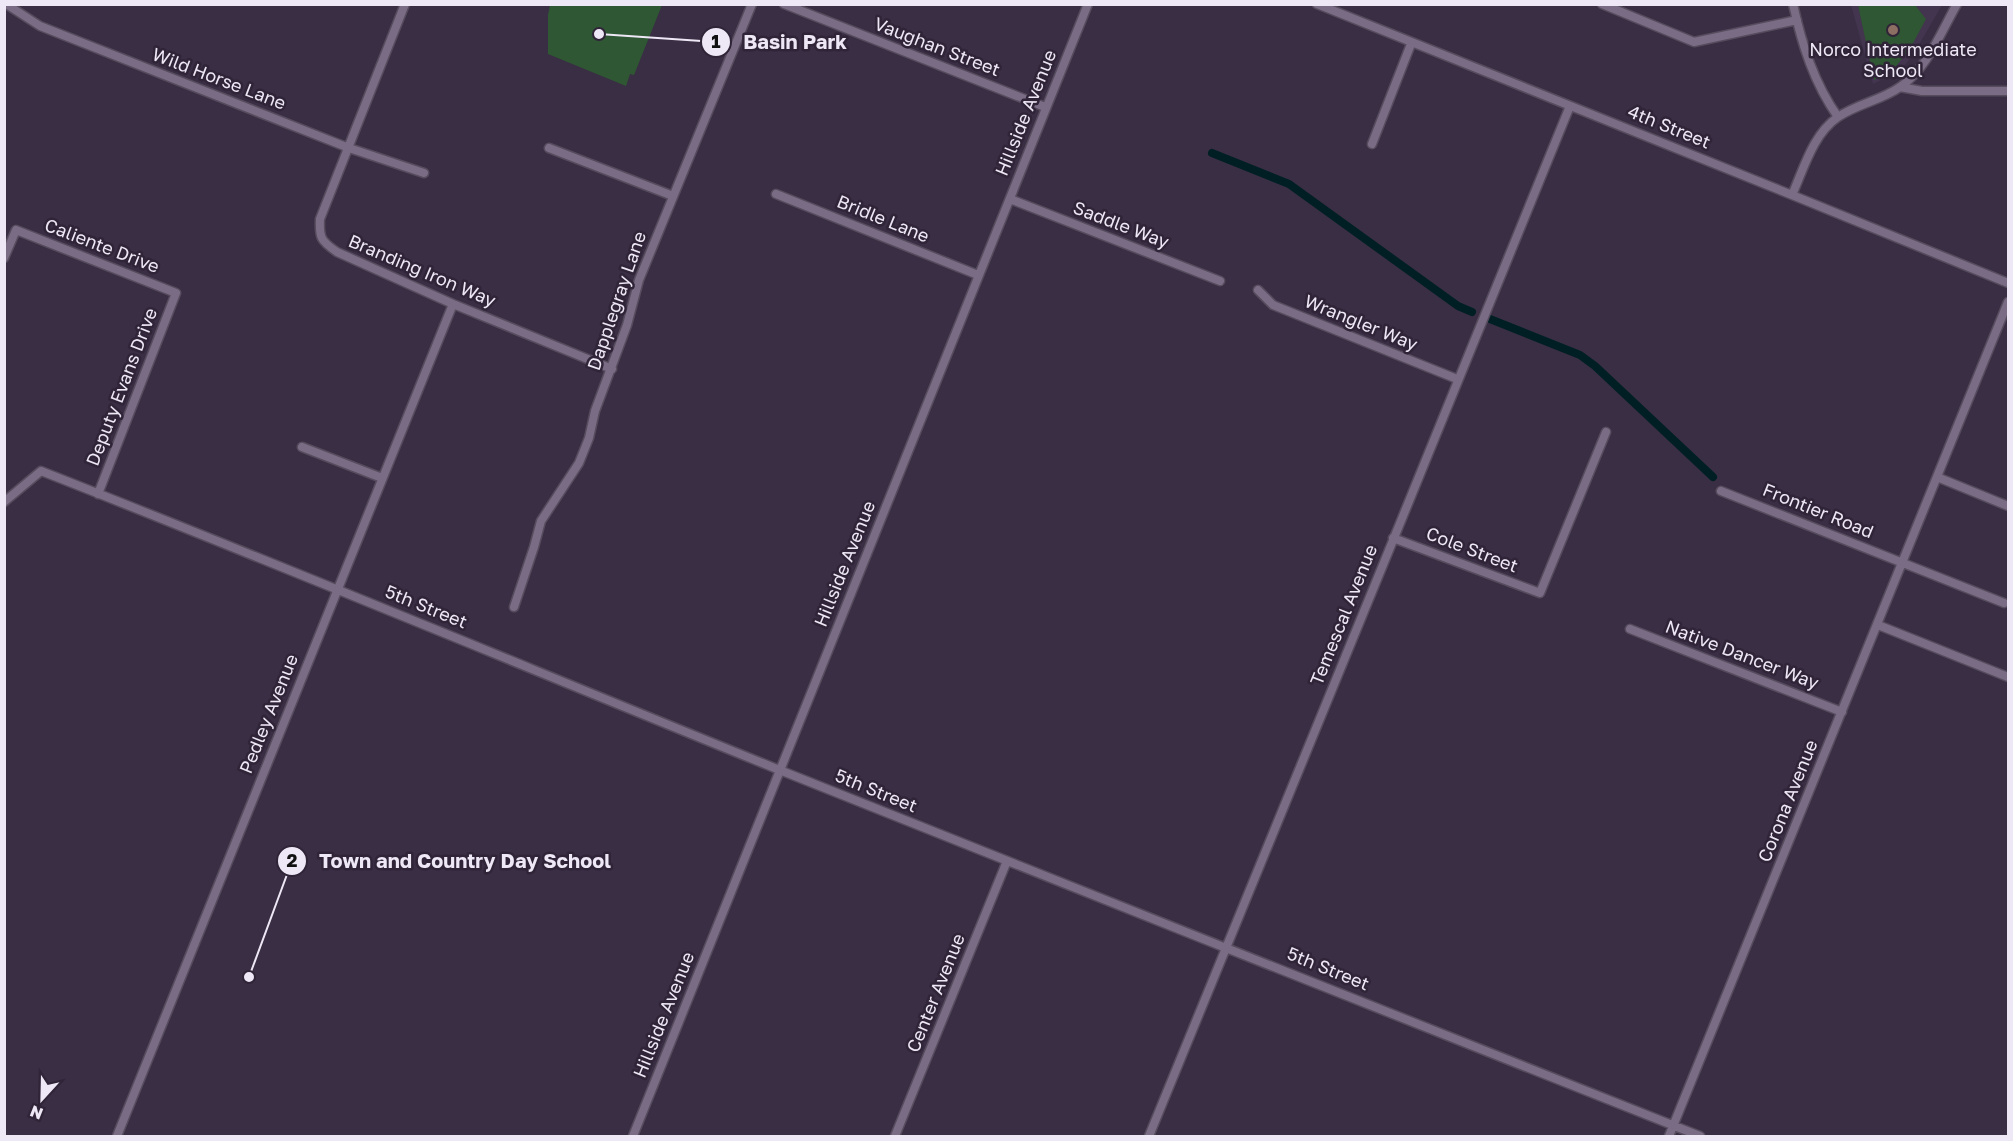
<svg xmlns="http://www.w3.org/2000/svg" width="2013" height="1141" font-family="'Golos Text',sans-serif">
<style>
.built{fill:#43344f}
.green{fill:#2f5733}
.lines{fill:none;stroke-linecap:round;stroke-linejoin:round}
.canal{stroke:#001f25;stroke-width:8}
.minor-casing{stroke:#564c5e;stroke-width:11}
.minor{stroke:#796c84;stroke-width:8}
.education-dot{fill:#8d6e63;stroke:#2f2438;stroke-width:2}
.labels{text-anchor:middle;stroke-width:5;stroke-linejoin:round;paint-order:stroke}
.street-label{font-size:18px;fill:#eee7f5;stroke:#2f2438}
.poi-label{font-size:18px;fill:#eee7f5;stroke:#2f2438}
.leader{fill:none;stroke:#eee7f5;stroke-width:2}
.callout-dot{fill:#eee7f5;stroke:#2f2438;stroke-width:2}
.mark-label{font-size:18px;text-anchor:middle;font-weight:bold;fill:#111}
.callout-label{font-size:20px;text-anchor:middle;font-weight:bold;fill:#eee7f5;stroke:#2f2438;stroke-width:5;stroke-linejoin:round;paint-order:stroke}
</style>
<rect width="100%" height="100%" fill="#392e43"/>
<path class="built" d="M1851,5H1942L1913,55L1904,66L1895,73L1873,84Z"/>
<path class="green" d="M596,4L662,5L634,75L630,74L626,86L548,54V15L550,5Z
M1858,5H1915L1926,19L1911,47L1893,70L1874,80Z"/>
<g class="lines">
<path class="canal" d="M1212,153L1289,184L1458,306L1472,312
M1490,319L1580,355L1595,366L1713,477"/>
<defs>
<path id="minor" d="M6,4L40,26L349,148L424,173
M405,4L320,219C319,238 321,241 337,252L453,304L612,369
M784,4L1045,107
M1317,4L1792,195L2008,283
M1602,4L1694,42L1797,20
M1793,4C1802,45 1814,83 1838,117
M1900,87L1922,91H2008
M1372,144L1411,44
M549,148L673,196
M776,194L978,275
M1792,195C1804,168 1813,134 1838,117C1857,104 1882,100 1900,87C1927,69 1941,32 1957,4
M1010,199L1220,281
M4,258L16,230L176,293L98,494
M1258,290L1273,305L1457,379
M302,447L382,478
M1937,477L2008,506
M1721,491L2004,603
M4,502L41,471C289,568 535,671 782,771C1087,894 1395,1014 1700,1136
M1393,538L1540,593L1606,432
M514,607L534,547L541,521L579,463L589,438L595,411L627,325L639,280L752,4
M1878,625L2008,677
M1630,629L1842,712
M117,1136L453,304
M633,1136L1088,4
M895,1136L1007,861
M1149,1136C1292,794 1429,449 1570,106
M1669,1136L2008,302"/>
</defs>
<use href="#minor" class="minor-casing"/>
<use href="#minor" class="minor"/>
</g>
<circle class="education-dot" cx="1893" cy="30" r="6"/>
<g class="labels">
<g class="street-label">
<text transform="translate(937 47) rotate(21)" y="6">Vaughan Street</text>
<text transform="translate(219 79) rotate(21)" y="6">Wild Horse Lane</text>
<text transform="translate(1026 113) rotate(-68)" y="6">Hillside Avenue</text>
<text transform="translate(1669 127) rotate(22)" y="6">4th Street</text>
<text transform="translate(883 219) rotate(22)" y="6">Bridle Lane</text>
<text transform="translate(1121 225) rotate(21)" y="6">Saddle Way</text>
<text transform="translate(102 246) rotate(21)" y="6">Caliente Drive</text>
<text transform="translate(422 271) rotate(23)" y="6">Branding Iron Way</text>
<text transform="translate(617 301) rotate(-71)" y="6">Dapplegray Lane</text>
<text transform="translate(1361 323) rotate(22)" y="6">Wrangler Way</text>
<text transform="translate(122 387) rotate(-69)" y="6">Deputy Evans Drive</text>
<text transform="translate(1818 511) rotate(22)" y="6">Frontier Road</text>
<text transform="translate(1472 550) rotate(21)" y="6">Cole Street</text>
<text transform="translate(845 564) rotate(-68)" y="6">Hillside Avenue</text>
<text transform="translate(426 607) rotate(22)" y="6">5th Street</text>
<text transform="translate(1344 615) rotate(-68)" y="6">Temescal Avenue</text>
<text transform="translate(1742 655) rotate(21)" y="6">Native Dancer Way</text>
<text transform="translate(269 714) rotate(-68)" y="6">Pedley Avenue</text>
<text transform="translate(876 791) rotate(22)" y="6">5th Street</text>
<text transform="translate(1788 801) rotate(-68)" y="6">Corona Avenue</text>
<text transform="translate(1328 969) rotate(22)" y="6">5th Street</text>
<text transform="translate(936 993) rotate(-68)" y="6">Center Avenue</text>
<text transform="translate(664 1015) rotate(-68)" y="6">Hillside Avenue</text>
</g>
<g class="poi-label">
<text x="1893" y="56">Norco Intermediate<tspan x="1893" dy="21">School</tspan></text>
</g>
</g>
<path class="leader" d="M599 34L716 42M249 977L292 861"/>
<g class="callout-dot">
<circle cx="599" cy="34" r="6"/>
<circle cx="249" cy="977" r="6"/>
<circle cx="716" cy="42" r="15"/>
<circle cx="292" cy="861" r="15"/>
</g>
<g class="mark-label">
<text x="716" y="48">1</text>
<text x="292" y="867">2</text>
</g>
<g class="callout-label">
<text x="795" y="49">Basin Park</text>
<text x="465" y="868">Town and Country Day School</text>
</g>
<rect width="2013" height="1141" fill="none" stroke="#eee7f5" stroke-width="12"/>
<g transform="translate(42 1099) rotate(202)" stroke="#2f2438" stroke-width="4.5" paint-order="stroke">
<path d="M0-4.5L10 22L0 15L-10 22Z" fill="#eee7f5"/>
<text y="-9" font-size="16" font-weight="bold" text-anchor="middle" fill="#eee7f5">N</text>
</g>
</svg>
